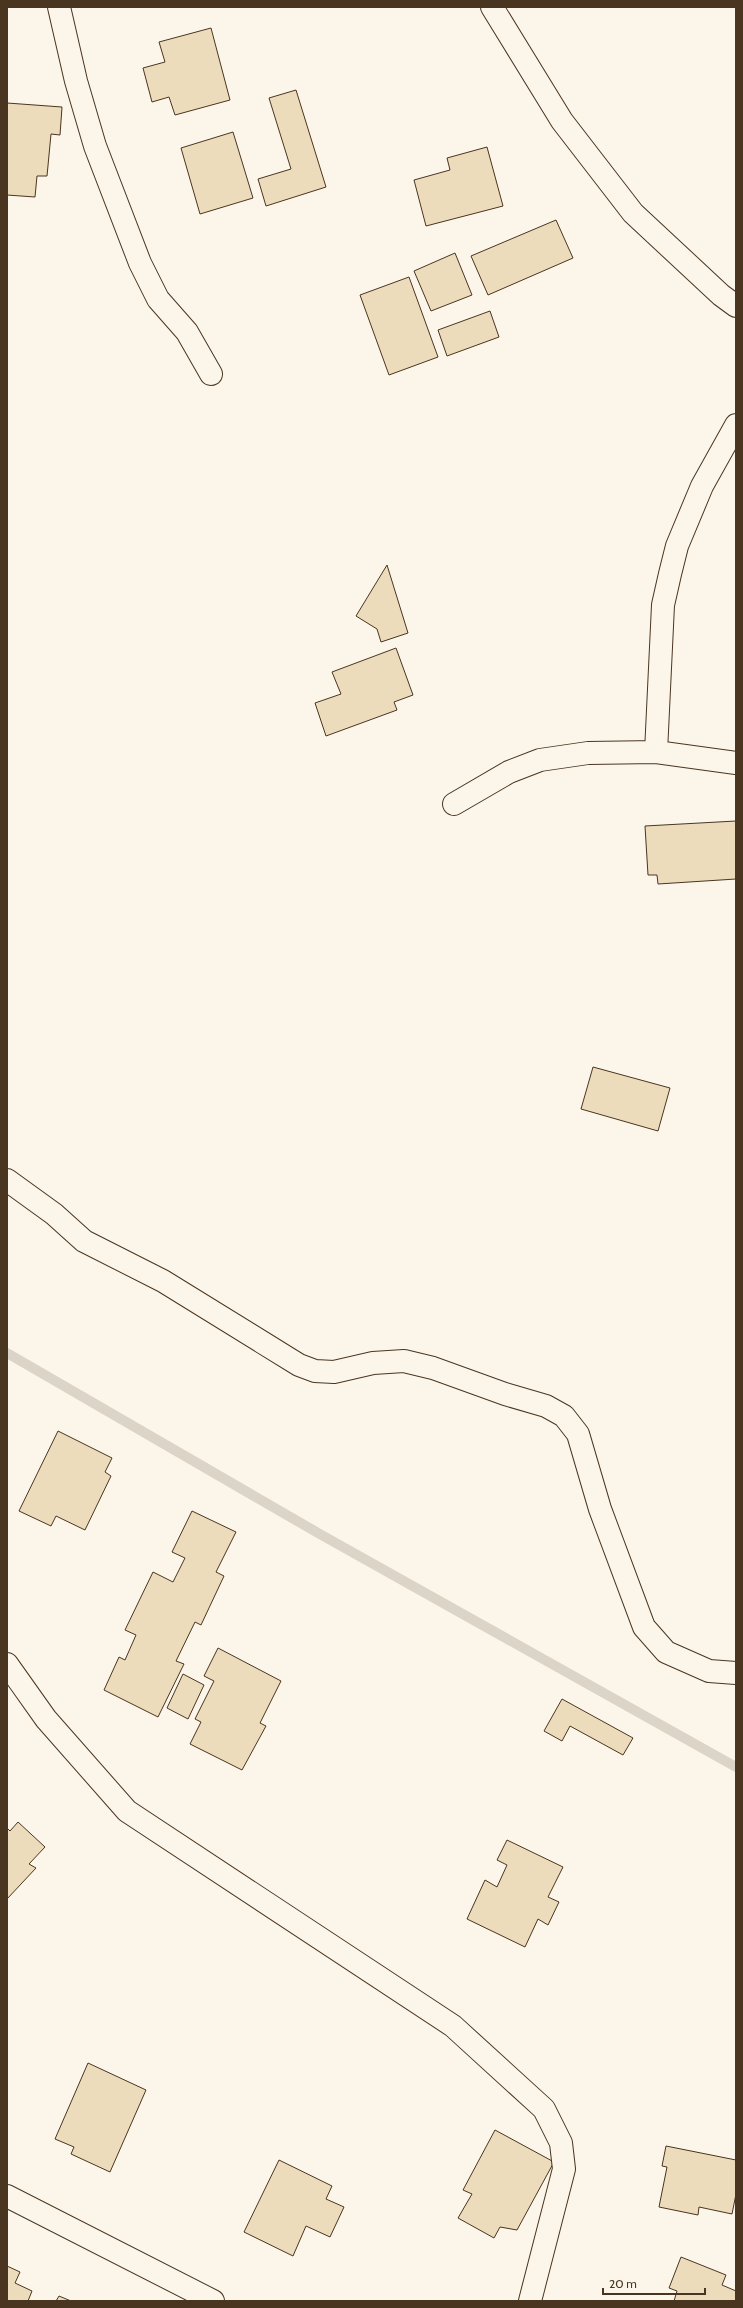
<svg xmlns="http://www.w3.org/2000/svg" width="743" height="2308" font-family="Cabin,sans-serif">
<style>
.lines{fill:none;stroke-linecap:round;stroke-linejoin:round}
.stream{stroke:#dcd4c6;stroke-width:10}
.building{fill:#ecdcbc;stroke:#4a3520}
.minor-casing{stroke:#4a3520;stroke-width:24}
.minor{stroke:#fbf6e9;stroke-width:22}
</style>
<rect width="100%" height="100%" fill="#fbf6e9"/>
<g class="lines">
<path class="stream" d="M7,1353L318,1533L736,1767"/>
</g>
<path class="building" d="M211,28L230,100L175,115L169,97L152,102L143,68L165,62L159,42Z
M296,90L326,187L266,206L258,179L291,169L269,98Z
M7,103L62,107L60,135L51,134L47,176H37L35,197L7,195Z
M233,132L253,198L200,214L181,148Z
M487,147L503,206L426,226L414,180L450,170L447,158Z
M556,220L573,258L488,295L471,256Z
M455,253L472,295L431,311L414,271Z
M409,277L438,357L389,375L360,295Z
M490,311L499,337L447,356L438,330Z
M387,565L408,633L381,642L377,629L356,616Z
M396,648L413,695L394,702L397,710L326,736L315,703L341,694L332,672Z
M736,821V879L658,884L657,875H648L645,826Z
M593,1067L670,1088L658,1131L581,1109Z
M58,1431L112,1458L105,1472L111,1476L85,1530L56,1516L51,1526L19,1511Z
M192,1511L236,1532L216,1572L224,1576L201,1625L195,1622L176,1661L184,1664L158,1717L104,1690L119,1657L125,1660L136,1635L125,1630L153,1572L173,1582L185,1558L172,1552Z
M218,1648L281,1681L260,1723L266,1726L242,1770L190,1744L201,1722L195,1719L214,1681L204,1676Z
M183,1674L204,1685L188,1719L167,1708Z
M562,1699L633,1738L623,1755L570,1726L562,1741L544,1731Z
M18,1822L45,1847L29,1864L36,1868L7,1899V1828L10,1831Z
M507,1840L563,1867L548,1897L559,1902L548,1925L538,1919L525,1947L467,1919L485,1880L497,1887L507,1865L497,1860Z
M88,2063L146,2090L110,2172L71,2154L74,2147L55,2139Z
M495,2130L554,2162L517,2230L500,2227L494,2238L458,2218L472,2194L463,2190Z
M666,2146L736,2160V2194L732,2214L699,2207L698,2215L659,2207L667,2167L662,2166Z
M279,2160L332,2186L326,2199L344,2207L330,2237L306,2226L293,2256L244,2232Z
M681,2257L726,2275L722,2285L736,2291V2301H674L677,2291L669,2288Z
M7,2266L20,2272L15,2283L32,2291L28,2301H7Z
M59,2296L71,2301H56Z"/>
<g class="lines">
<defs>
<path id="minor" d="M59,7L76,81L95,146L140,263L158,299L187,332L211,374
M492,7L562,121L633,213L721,295L736,306
M656,752L663,605L670,574L677,546L702,486L736,425
M454,804L509,772L540,760L588,753L656,752L736,763
M7,1180L54,1214L84,1241L163,1281L299,1365L315,1371L334,1372L373,1363L404,1361L433,1368L505,1394L546,1406L564,1416L578,1434L600,1509L644,1627L666,1652L709,1671L736,1673
M7,1664L46,1719L127,1811L453,2026L544,2109L561,2143L564,2169L530,2301
M7,2196L213,2301"/>
</defs>
<use href="#minor" class="minor-casing"/>
<use href="#minor" class="minor"/>
</g>
<rect width="743" height="2308" fill="none" stroke="#4a3520" stroke-width="16"/>
<path d="M603 2288v6h102v-6" fill="none" stroke="#4a3520" stroke-width="2"/>
<text x="609" y="2288" font-size="12" fill="#4a3520" stroke="#fbf6e9" stroke-width="3" paint-order="stroke">20 m</text>
</svg>
